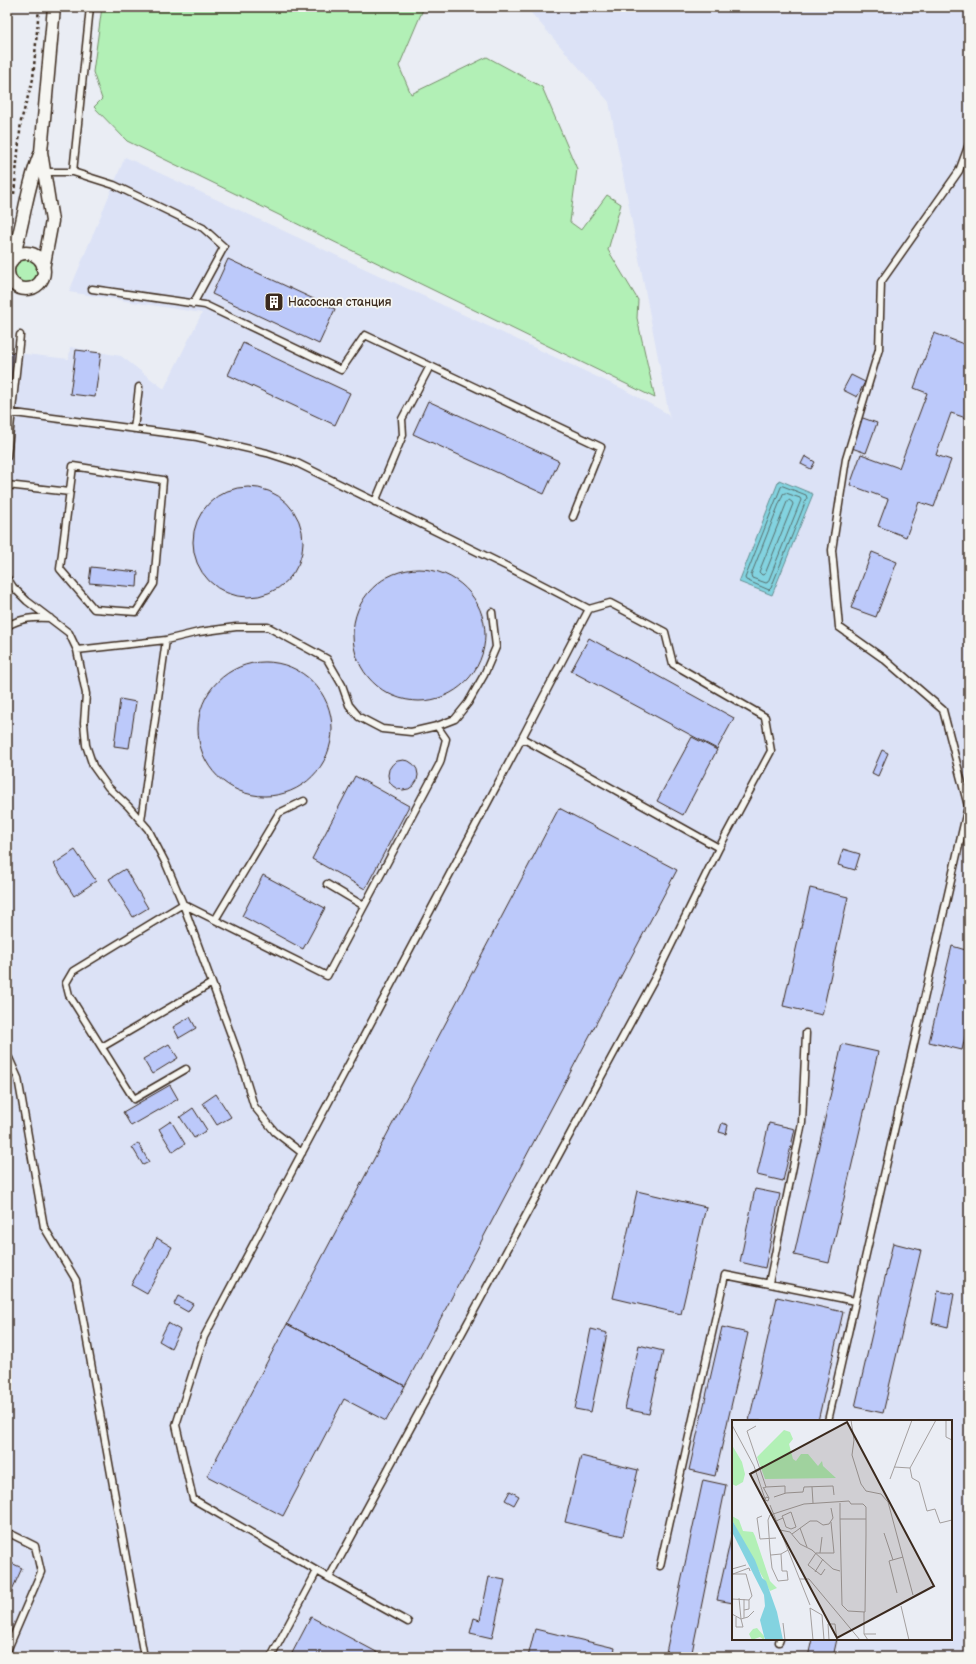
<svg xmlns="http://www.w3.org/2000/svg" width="976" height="1664" font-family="'Balsamiq Sans',sans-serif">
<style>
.built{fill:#dce2f6;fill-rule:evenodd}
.green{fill:#b2f0b6;stroke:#768d6a}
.water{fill:#83d3e0;stroke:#668f92}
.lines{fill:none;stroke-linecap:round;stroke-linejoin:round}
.shore{stroke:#586e6c;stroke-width:1}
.building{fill:#bcc9fa;stroke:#3b2a1e}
.service-casing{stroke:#3b2a1e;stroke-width:9}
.minor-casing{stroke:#3b2a1e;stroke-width:15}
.path{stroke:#3b2a1e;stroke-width:2.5;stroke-dasharray:3 3;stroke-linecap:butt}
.service{stroke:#f6f6f2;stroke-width:6}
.minor{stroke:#f6f6f2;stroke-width:12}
.labels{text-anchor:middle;stroke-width:3.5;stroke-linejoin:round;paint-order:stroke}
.poi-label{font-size:12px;fill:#3b2a1e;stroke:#f6f6f2;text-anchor:start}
.inset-road{fill:none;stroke:#a49f9e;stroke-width:1}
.view{fill:#3b2a1e;fill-opacity:0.15;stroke:#3b2a1e;stroke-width:2}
.inset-edge{fill:none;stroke:#3b2a1e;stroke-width:2}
</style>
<rect width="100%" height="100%" fill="#eaedf4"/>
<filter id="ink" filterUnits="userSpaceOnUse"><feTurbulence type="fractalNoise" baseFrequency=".025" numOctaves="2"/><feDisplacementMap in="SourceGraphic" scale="8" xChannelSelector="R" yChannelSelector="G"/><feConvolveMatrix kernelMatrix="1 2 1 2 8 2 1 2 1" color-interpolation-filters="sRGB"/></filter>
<g filter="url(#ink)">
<path class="built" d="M526,7H969V1657H7V352L69,359L70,347L121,356L164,389L202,313L69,292L125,157L623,389L668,414L670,420L609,102ZM733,1421H951V1639H733Z"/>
<path class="green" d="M102,7H424L399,66L411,94L487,57L542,87L577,169L570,222L581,230L607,195L621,204L608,250L638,300L637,318L655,398L127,141L94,107L102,99L93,72Z
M13 271a13 13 0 1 1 26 0a13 13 0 1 1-26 0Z"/>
<path class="water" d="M779,480L813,494L772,595L739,582Z"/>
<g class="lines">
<path class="shore" d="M783,486L806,495L807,498L771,588L769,590L746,580L745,578L781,487Z
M786,493L800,498L801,500L768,582L766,583L752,578L751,575L783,494Z
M789,500L792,502L793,504L765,574L762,575L759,572L787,502Z"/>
</g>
<path class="building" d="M228,259L335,309L319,344L212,294Z
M934,333L969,346V419L951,413L936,455L951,460L934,507L919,502L906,537L878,526L888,499L850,485L861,454L899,468L927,393L914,388Z
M243,343L350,393L335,425L228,375Z
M76,350L101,353L95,397L70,394Z
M7,352L20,353L17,381L7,380Z
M851,375L865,382L857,397L843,390Z
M428,401L559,461L544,494L413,434Z
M860,417L877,423L866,453L849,447Z
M805,456L815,462L811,469L801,464Z
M193 542a55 55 0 1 1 110 0a55 55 0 1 1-110 0Z
M872,552L897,562L876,617L851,608Z
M91,567L138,572L137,587L89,583Z
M353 635a66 66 0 1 1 132 0a66 66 0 1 1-132 0Z
M589,638L734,718L717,749L571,671Z
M198 729a67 67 0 1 1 134 0a67 67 0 1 1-134 0Z
M120,699L136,702L129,748L114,746Z
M692,737L717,750L683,815L657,801Z
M882,750L888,753L878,776L872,773Z
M388 775a15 15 0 1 1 30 0a15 15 0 1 1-30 0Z
M355,776L409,806L365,889L312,859Z
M559,808L677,870L405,1386L287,1324Z
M843,849L860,854L855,870L838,865Z
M75,850L96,881L74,896L54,864Z
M125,869L148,908L133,917L109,879Z
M263,875L325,908L303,949L242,916Z
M810,888L848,897L822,1015L783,1006Z
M952,946L969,951V1020L962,1050L929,1042Z
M190,1017L196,1028L179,1038L173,1027Z
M169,1044L178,1058L152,1074L143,1059Z
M842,1044L878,1052L829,1263L794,1255Z
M170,1085L178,1099L131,1126L123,1112Z
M216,1094L231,1117L217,1125L203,1103Z
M193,1108L207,1130L194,1138L180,1117Z
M171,1121L185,1144L173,1152L159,1129Z
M722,1123L728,1125L726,1134L719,1132Z
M769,1123L795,1129L783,1181L757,1175Z
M138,1143L149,1162L143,1165L132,1147Z
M755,1189L780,1194L765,1268L740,1262Z
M637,1191L706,1207L681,1314L613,1298Z
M157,1238L172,1247L147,1294L131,1285Z
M893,1243L921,1250L883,1413L855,1407Z
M938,1291L954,1294L948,1327L932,1323Z
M178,1296L193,1304L188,1312L174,1304Z
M777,1297L843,1312L818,1421H749Z
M168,1323L180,1330L171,1348L159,1341Z
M287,1324L405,1386L386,1421L344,1399L283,1516L207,1476Z
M722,1327L748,1333L715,1476L689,1470Z
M591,1329L607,1333L591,1412L575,1409Z
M639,1345L663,1351L649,1414L625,1409Z
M581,1456L638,1470L623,1536L565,1522Z
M703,1480L726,1485L691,1657H665Z
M510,1491L519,1496L514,1505L505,1500Z
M733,1529V1603L717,1600Z
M7,1561L22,1568L7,1601Z
M489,1577L505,1580L492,1638L470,1633L474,1618L480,1620Z
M311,1617L384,1656L383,1657H290Z
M535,1629L615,1648L613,1657H528Z
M812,1639H837L833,1657H808Z"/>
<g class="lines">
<defs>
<path id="service" d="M44,172H73L90,7
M73,172L114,185L203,228L224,247L193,304
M92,289L205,305L341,370L365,335L601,447L573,517
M7,412L197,437L267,453L295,462L504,565L589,609L610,603L665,632L673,664L765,717L771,751L719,848L658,972L329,1578L193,1499L176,1425L204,1337L522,738
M134,429L139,387
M7,457L20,335
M73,466L163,480L154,584L136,612L94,609L60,569Z
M7,485L70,492
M375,502L403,435L402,419L430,366
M7,578L13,587L27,601L69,633L77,650L86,694L84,723L86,745L93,766L108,787L128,806L148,829L166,864L183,904L238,1054L254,1106L275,1132L302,1153
M589,609L522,738L719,848
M7,626C22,618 33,617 50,618
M77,650L166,640L199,632L236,627H268L327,659L342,685L349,705L359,717L382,729L411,732L437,726L455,719L468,703L484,675L496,647L492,612
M141,821L166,640
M327,884L364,906
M215,920L279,813L304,801
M102,1047L212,983
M7,1057L9,1058L18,1078L44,1227L76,1280L144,1657
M186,1069L134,1099L69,995L66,983L73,971L183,904L327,976L440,763L446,739L437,726
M769,1283L802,1123L806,1033
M828,1421L968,806L943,710L884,659L839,627L832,550L846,459L879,349L881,282L959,171L969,144
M7,1532L35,1546L41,1572L7,1651
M660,1566L725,1275L855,1301
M329,1578L408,1622
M779,1642L780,1639
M271,1657L317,1571"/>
<path id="minor" d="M8 271a18 18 0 1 1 36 0a18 18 0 1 1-36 0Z
M12,260C24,225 26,187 41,152
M43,269L52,221L41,152L54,7"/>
</defs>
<use href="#service" class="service-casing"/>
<use href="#minor" class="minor-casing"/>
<path class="path" d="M14,194L21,121L33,79L39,7
M7,276H8"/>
<use href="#service" class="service"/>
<use href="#minor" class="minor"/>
</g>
</g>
<defs>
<symbol id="building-square" viewBox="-11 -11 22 22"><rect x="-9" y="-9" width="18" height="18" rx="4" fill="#3b2a1e" stroke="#f6f6f2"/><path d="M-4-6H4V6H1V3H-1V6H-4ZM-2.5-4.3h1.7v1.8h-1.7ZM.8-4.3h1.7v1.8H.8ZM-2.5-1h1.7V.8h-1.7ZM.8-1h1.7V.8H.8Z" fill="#fff"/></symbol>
</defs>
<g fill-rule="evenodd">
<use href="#building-square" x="263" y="291" width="22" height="22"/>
</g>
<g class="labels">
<g class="poi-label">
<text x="288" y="306">Насосная станция</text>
</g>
</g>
<g transform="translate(732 1420)">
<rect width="220" height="220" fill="#eaedf4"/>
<path d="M52,10L58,12L61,19L57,24L61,39L64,41L69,34H76L86,46L90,41L91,46L104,58L33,59L25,37ZM0,25L10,42L13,54L11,62L4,66L0,64ZM0,96L7,100L11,111L21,112L23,116L38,161L45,168L38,171L0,100ZM25,208L32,216V220L28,217L20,220L17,214L21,209Z" fill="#b2f0b6"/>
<path d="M0,100L23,140L30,158L34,161L45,192L51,220H33L28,200L33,186L32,175L0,112Z" fill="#83d3e0"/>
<path class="inset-road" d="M119,0L122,20L120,35L129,64L134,71L149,74L156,82L181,175M204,0L178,48L180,58L187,62L195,91L203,89L208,103L220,100M214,0V17L220,20M0,5L22,46L33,79M24,6L15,11L34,67L32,68M162,47L178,48M158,59L180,0M31,67L37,78M34,67L53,66V73M80,67L81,83M34,77L37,78L36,81L33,80ZM42,77L54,73L71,72L72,67L101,66L102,75M108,83V99H134M38,85L78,185M30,96L25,98L28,119L44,118M44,101L51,98L54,107L59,109L64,107L59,92L50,96L51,98M68,108L75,127M48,110L58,112L68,124L80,130L101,149L108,151M152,113L161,140M60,114L78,101H85L91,105L97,104L101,98L99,88M88,133L90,117M49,134L50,151H55L56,160L46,161L40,148L38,130L36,100L38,95L72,84L117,81L119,84H131L134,87V115L133,192L116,191L110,185L108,99M39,135L49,134L56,130M0,149L14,145M93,149L89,155L76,145L84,133H102L99,102M83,152L91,139M0,154H14L20,176L17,180L0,179M1,154L17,148L18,151M68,159H77L128,220M165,173L157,141L171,137M7,178L9,199L16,197L22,191M12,179V198M169,186L177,220M12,190L17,189V180M0,194L9,199L11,207H4V197M51,203L53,220M132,214V192M81,220L78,188L90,195L92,220M97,220L96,204H103L105,220M136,220L132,214H144"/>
<path class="view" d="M115,2L202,166L105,218L18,54Z"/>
<rect width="220" height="220" class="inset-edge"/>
</g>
<rect width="976" height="1664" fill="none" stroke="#f6f6f2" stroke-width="24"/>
<rect x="12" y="12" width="952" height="1640" fill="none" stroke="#3b2a1e" stroke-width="1.5" filter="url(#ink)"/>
</svg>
